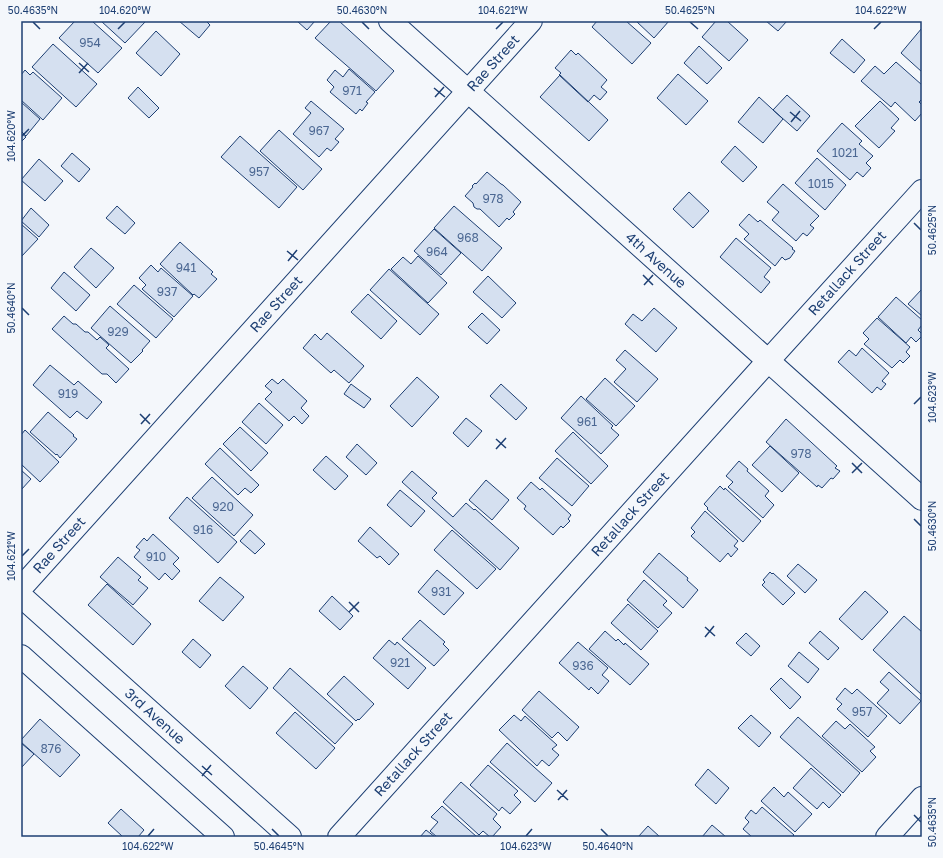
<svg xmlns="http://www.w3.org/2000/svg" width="943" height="858" font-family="'Golos Text',sans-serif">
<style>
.building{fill:#d5e0f0;stroke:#1d3f73}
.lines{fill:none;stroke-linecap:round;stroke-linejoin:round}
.minor-casing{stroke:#1d3f73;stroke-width:24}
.minor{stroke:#f4f7fb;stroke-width:22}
.ticks{fill:none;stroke:#1d3f73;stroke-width:1.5}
.labels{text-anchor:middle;stroke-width:3;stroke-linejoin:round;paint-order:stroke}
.number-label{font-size:12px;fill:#4b6792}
.street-label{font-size:14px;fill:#1d3f73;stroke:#f4f7fb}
.neatline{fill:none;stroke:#1d3f73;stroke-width:1.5}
.ticks-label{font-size:10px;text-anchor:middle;fill:#1d3f73}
</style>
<rect width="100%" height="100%" fill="#f4f7fb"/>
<path class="building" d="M75,21H92L122,48L98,73L59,38Z
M101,21H146L125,43Z
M179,21H206L210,25L199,38Z
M297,21H315L307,30Z
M331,21H339L394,71L376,91L315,38Z
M597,21H626L651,43L632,64L592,27Z
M636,21H669L654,38Z
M716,21H727L748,40L729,61L702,37Z
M766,21H787L778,31Z
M922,28V72L901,53Z
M156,31L180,54L161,76L136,53Z
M842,39L865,60L854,73L830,53Z
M53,44L97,84L76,107L32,67Z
M699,46L722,68L707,84L684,63Z
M571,50L576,55L578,53L607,80L601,87L607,92L600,100L594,95L588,102L559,75L561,73L555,68Z
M896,62L922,85V99L919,102L922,105V113L915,121L895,102L891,107L861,81L875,66L884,74Z
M349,69L375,92L366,102L368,103L362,111L360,109L356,114L330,92L334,87L327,80L335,70L343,77Z
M25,70L30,75L33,72L62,98L43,120L21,100V75Z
M678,74L708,101L686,125L657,98Z
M560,75L608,120L589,141L540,97Z
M138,87L159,108L149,118L128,98Z
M787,95L810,116L797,131L773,110Z
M759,97L783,119L763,143L738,122Z
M311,101L344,129L335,139L339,142L331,151L327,148L319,157L293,134L311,113L305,108Z
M880,101L899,119L891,128L895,131L879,148L855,126Z
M21,102L40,119L26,136L21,131Z
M842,123L862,141L859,144L873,156L866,163L871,168L863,177L857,172L850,180L817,151Z
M279,130L322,169L303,190L260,151Z
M21,133L26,137L21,142Z
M240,136L297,187L279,208L221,157Z
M735,146L757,167L743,182L721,162Z
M72,153L90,169L79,182L61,166Z
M817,158L846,185L825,210L795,183Z
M39,159L63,181L45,201L21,180Z
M487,172L501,184L503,185L521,202L513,212L515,214L509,220L507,218L499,227L480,209H477L474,207L473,203L465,196L473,187L472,186L475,183L476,184Z
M783,184L819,216L810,225L814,228L807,236L803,233L796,241L772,220L779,212L767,202Z
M689,192L709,211L693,228L673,209Z
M117,206L135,223L125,234L106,218Z
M454,206L502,248L482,271L434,228Z
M31,208L49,225L39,237L21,221Z
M749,214L758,222L760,220L793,248L792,249L795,251L790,258L785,260L782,257L775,266L744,239L749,234L739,225Z
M21,224L38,239L21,257Z
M434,229L461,253L441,275L414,251Z
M736,238L771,268L764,277L770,282L761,293L720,257Z
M180,242L213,272L211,274L217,279L199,298L194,294L193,295L160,264Z
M91,248L114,268L96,288L74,267Z
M418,256L447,283L428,303L391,269L403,257L411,264Z
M151,265L158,272L161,268L193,296L174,317L142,289L146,285L139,278Z
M389,269L439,314L420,335L370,290Z
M64,272L90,295L76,311L51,288Z
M488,276L516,303L502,318L473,292Z
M134,285L173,319L156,338L117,304Z
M922,289V316L908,304Z
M368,294L397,321L381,339L351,312Z
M896,297L922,320V325L918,330L922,334V336L916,342L911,337L906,343L878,317Z
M110,306L150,341L142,350L143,351L131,363L91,328Z
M654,308L677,328L656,352L625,324L633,314L642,321Z
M482,313L500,330L487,344L468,327Z
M64,316L73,324H76L85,332H88L97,340L100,337L109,345L106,348L129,369L116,383L107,374H102L52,329Z
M877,318L910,347L906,352L910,356L903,363L900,360L892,368L864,344L869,339L863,333Z
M327,333L364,366L349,383L334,370L331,373L303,348L315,334L321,340Z
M862,348L889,373L882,381L886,384L881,390L877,387L872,393L838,362L849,350L856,356Z
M625,350L658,379L637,402L614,382L626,369L616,360Z
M50,365L74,385L78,381L102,402L87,419L77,411L70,418L33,385Z
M417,377L439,397L412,427L390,406Z
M605,378L635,406L616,426L586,399Z
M272,379L278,384L283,379L307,401L301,408L309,416L302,424L294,416L289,421L265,399L272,392L265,386Z
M351,384L371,399L364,408L344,394Z
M501,384L527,408L516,420L490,396Z
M581,396L613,426L611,428L619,435L601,454L561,418Z
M259,403L283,425L266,444L242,422Z
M48,412L74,435L73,436L77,439L60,458L57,454L56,455L30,432Z
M466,418L482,431L468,447L453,433Z
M786,419L837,466L835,468L840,471L833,479L831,478L822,488L818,485L817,487L766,442Z
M240,427L268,453L251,471L223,444Z
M25,430L59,462L40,482L21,464V435Z
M573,432L608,466L591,484L555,451Z
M357,444L377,463L366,475L346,457Z
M770,446L799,473L782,492L752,465Z
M220,448L259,485L251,493L245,488L238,495L205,464Z
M326,456L348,476L335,490L313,470Z
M557,458L589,486L572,506L539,478Z
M739,461L748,469L747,471L769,491L765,496L774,505L763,518L728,487L733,482L726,476Z
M21,470L31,479L21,490Z
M412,471L437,493L432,498L453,517L466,503L474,510L475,509L519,548L500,570L402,482Z
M212,477L253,515L234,536L192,498Z
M486,480L509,500L492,520L469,500Z
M531,482L540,490L542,488L571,515L568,519L570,521L563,528L561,526L553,535L524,509L526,506L517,498Z
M720,486L724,490L725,488L761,521L743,542L707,509L708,508L704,504Z
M400,490L425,511L411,527L387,505Z
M187,497L237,542L218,563L169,518Z
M705,511L738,541L734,546L738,549L731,557L728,553L720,562L691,536L695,532L691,528Z
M370,527L399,554L389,565L380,556L377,558L358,541Z
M250,530L265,544L255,554L240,541Z
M452,530L496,569L477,589L434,550Z
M153,534L179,558L173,564L180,571L172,580L165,573L159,580L134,557L140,550L136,547L144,538L147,541Z
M659,553L688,578L687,580L698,590L683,608L643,572Z
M118,557L141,577L138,580L148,588L133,605L100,577Z
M798,564L817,580L805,593L787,576Z
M437,570L464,593L444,615L418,592Z
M770,572L772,574L773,573L795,593L783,605L762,585L765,582L763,580Z
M220,577L244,597L223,621L199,601Z
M644,580L667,601L663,605L672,613L658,628L627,600Z
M107,584L151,624L133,645L88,605Z
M865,591L888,612L862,640L839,619Z
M332,596L353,616L340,630L319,611Z
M628,604L658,631L641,650L611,623Z
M904,616L922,632V695L873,650Z
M420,620L445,642L443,644L449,650L434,666L402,639Z
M605,631L616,641L618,639L624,645L625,643L649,664L630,685L589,649Z
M820,631L839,648L828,660L809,643Z
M746,633L760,646L751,656L736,643Z
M193,639L211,655L200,668L182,652Z
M389,640L395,645L397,642L426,668L408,689L373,658Z
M578,642L608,668L602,675L609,681L598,694L591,687L589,690L559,663Z
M799,652L819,669L808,683L788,666Z
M243,666L268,688L250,709L225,686Z
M290,668L353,724L335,744L273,688Z
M889,672L921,701L900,724L877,703L889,690L880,682Z
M344,676L374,704L359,720L358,719L356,721L327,694Z
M781,678L801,697L790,709L770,689Z
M845,688L852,694L857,689L887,716L868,737L837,709L842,704L836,699Z
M539,691L579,727L567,741L558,732L552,738L522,710Z
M295,712L335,748L316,769L276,733Z
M514,715L521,721L525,716L557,745L552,749L559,755L549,766L542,760L537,766L499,730Z
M751,715L771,733L759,747L738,728Z
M798,717L860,773L843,793L780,737Z
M40,719L80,755L60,777L21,742V740Z
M836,721L845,729L850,724L875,747L870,751L876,757L862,772L822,736Z
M21,743L34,754L21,768Z
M507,743L552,783L535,802L490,762Z
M488,765L518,791L514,795L521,802L510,814L502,807L499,811L470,785Z
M811,768L841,795L829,808L823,802L817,809L793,788Z
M708,769L729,788L716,804L695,785Z
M461,782L497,814L493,819L501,827L492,837H490L483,831L479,835L443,802Z
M774,787L784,797L788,792L812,814L795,832L761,801Z
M442,806L477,837H437L430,831L438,822L431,817Z
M762,807L794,835L792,837H752L743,829L749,822L745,818L751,810L756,814Z
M121,809L144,830L138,837H123L108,823Z
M712,825L726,837H702Z
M648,826L660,837H638Z
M426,830L435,837H420Z"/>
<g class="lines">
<defs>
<path id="minor" d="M390,21L922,499
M21,588L531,21
M21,596L290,837
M21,656L223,837
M339,837L768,361L922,191
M887,837L922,798"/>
</defs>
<use href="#minor" class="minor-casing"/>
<use href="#minor" class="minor"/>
</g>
<path class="ticks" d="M33,22L40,29M362,22L369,29M690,22L698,29M118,29L125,22M496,29L503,22M874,29L881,22M79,63L89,72M79,73L88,63M434,88L445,97M435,97L444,87M790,112L801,121M791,122L800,111M22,136L29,129M914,223L921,230M287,251L298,260M288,261L297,250M643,275L653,285M644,285L653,275M22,308L29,315M914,404L921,397M140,414L150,424M141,424L150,414M496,439L506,448M496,449L506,438M852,463L862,473M852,473L862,463M914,519L921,526M22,556L29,549M349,602L359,612M349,612L359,602M705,627L715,636M705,637L714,626M202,766L212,775M202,776L211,765M557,790L568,800M558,800L567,790M914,815L921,822M272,829L279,836M601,829L608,836M148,836L154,829M526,836L532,829"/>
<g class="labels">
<g class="number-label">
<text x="90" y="47">954</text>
<text x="352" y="95">971</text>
<text x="319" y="135">967</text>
<text x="845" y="157">1021</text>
<text x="259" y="176">957</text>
<text x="821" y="188">1015</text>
<text x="493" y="203">978</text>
<text x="468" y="242">968</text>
<text x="437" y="256">964</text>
<text x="186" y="272">941</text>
<text x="167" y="296">937</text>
<text x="118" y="336">929</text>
<text x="68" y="398">919</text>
<text x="587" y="426">961</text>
<text x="801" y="458">978</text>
<text x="223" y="511">920</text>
<text x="203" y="534">916</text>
<text x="156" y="561">910</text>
<text x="441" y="596">931</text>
<text x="400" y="667">921</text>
<text x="583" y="670">936</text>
<text x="862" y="716">957</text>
<text x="51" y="753">876</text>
</g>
<g class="street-label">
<text transform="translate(493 63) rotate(-48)" y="5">Rae Street</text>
<text transform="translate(656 260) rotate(42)" y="5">4th Avenue</text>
<text transform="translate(847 273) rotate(-48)" y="5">Retallack Street</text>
<text transform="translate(276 304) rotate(-48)" y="5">Rae Street</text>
<text transform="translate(630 514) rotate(-48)" y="5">Retallack Street</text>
<text transform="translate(59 545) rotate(-48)" y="5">Rae Street</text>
<text transform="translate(155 716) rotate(42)" y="5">3rd Avenue</text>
<text transform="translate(413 754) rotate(-48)" y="5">Retallack Street</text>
</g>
</g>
<rect width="943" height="858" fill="none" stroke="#f4f7fb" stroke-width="44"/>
<rect x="22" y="22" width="899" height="814" class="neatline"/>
<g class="ticks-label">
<text x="33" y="14">50.4635°N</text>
<text x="125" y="14">104.620°W</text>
<text x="362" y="14">50.4630°N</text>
<text x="503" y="14">104.621°W</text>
<text x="690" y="14">50.4625°N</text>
<text x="881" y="14">104.622°W</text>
<text transform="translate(11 136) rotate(-90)" y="4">104.620°W</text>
<text transform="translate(932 230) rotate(-90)" y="4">50.4625°N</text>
<text transform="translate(11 308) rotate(-90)" y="4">50.4640°N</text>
<text transform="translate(932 397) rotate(-90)" y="4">104.623°W</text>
<text transform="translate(932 526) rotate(-90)" y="4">50.4630°N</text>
<text transform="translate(11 556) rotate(-90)" y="4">104.621°W</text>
<text transform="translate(932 822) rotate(-90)" y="4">50.4635°N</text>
<text x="148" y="850">104.622°W</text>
<text x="279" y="850">50.4645°N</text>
<text x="526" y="850">104.623°W</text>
<text x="608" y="850">50.4640°N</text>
</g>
</svg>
